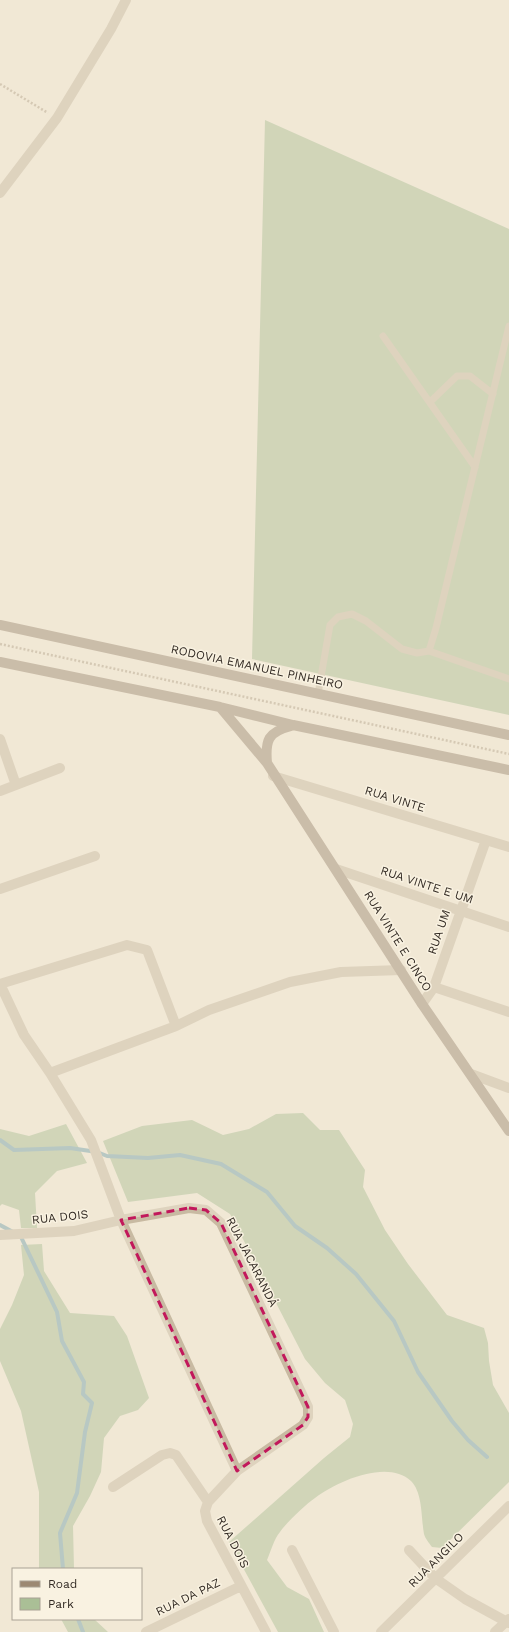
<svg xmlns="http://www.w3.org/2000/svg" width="509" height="1632" font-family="'Work Sans',sans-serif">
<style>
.green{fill:#aabf96}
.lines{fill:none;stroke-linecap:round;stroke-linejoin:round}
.stream{stroke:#74a2ae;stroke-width:4}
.path{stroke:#b4a48c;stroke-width:2.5;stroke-dasharray:2 2;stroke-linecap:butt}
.lane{stroke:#c8baa2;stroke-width:7}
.street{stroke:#c8baa2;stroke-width:10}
.secondary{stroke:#9c8973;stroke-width:10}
.marked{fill:none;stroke:#c2185b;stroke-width:3;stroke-dasharray:8 5;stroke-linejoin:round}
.labels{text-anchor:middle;stroke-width:3;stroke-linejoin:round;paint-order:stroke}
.street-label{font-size:12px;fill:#332b24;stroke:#f9f2e1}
</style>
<rect width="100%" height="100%" fill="#f1e8d5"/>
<path class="green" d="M265,120L509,229V715L252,659Z
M303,1113L320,1130H339L365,1170L363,1187L385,1230L408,1264L447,1315L484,1328L488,1343L489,1361L493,1385L509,1413V1482L442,1548L432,1547C429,1543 425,1538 424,1534C421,1518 423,1493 411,1481C388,1459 337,1481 315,1498C306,1504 286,1523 280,1532C274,1539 271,1551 267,1560L287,1587L309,1599L324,1632H278L229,1542L324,1458L350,1437L353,1424L345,1400L325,1383L305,1359L230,1214L197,1193L128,1202L103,1141L142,1126L192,1120L223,1135L249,1129L276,1114Z
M66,1124L87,1163L57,1171L35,1193L37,1228H21L19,1210L2,1204L0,1206V1129L29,1136Z
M42,1244L44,1271L70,1313L114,1316L127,1336L149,1398L138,1410L120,1416L104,1438L101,1472L90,1496L73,1526L74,1569H39V1492L21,1411L0,1361V1329L12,1305L24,1275L21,1245Z
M61,1619H94L108,1632H68Z"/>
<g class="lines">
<path class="stream" d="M0,1140L14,1150L70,1148L97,1152L107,1156L148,1158L180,1155L221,1164L267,1192L295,1226L327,1248L356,1274L394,1321L418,1372L452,1421L468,1440L487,1457
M0,1225L13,1232
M19,1236L21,1237L57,1312L62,1341L84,1382L83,1394L92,1403L85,1432L77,1493L60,1533L63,1569
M78,1619L83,1632"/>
<path class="path" d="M0,84L48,113
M0,644L509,754"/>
<path class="lane" d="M383,336L475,467
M430,402L457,376H470L493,394
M429,651L509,679
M318,694L330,625L338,617L352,614L366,621L402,649L417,653L429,651L436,628L509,326"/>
<path class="street" d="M0,193L57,118L111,29L126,0
M0,739L16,785
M273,776L509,847
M0,791L60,768
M336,869L509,927
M0,889L95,856
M0,984L24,1035L50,1073L91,1140L121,1220L237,1471
M0,984L127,945L147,950L176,1026
M434,987L486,840
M422,1004L434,987L509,1012
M50,1073L176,1026L209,1010L290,982L341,972L401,970
M471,1074L509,1088
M0,1235L74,1231L121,1220L189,1208L206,1210L221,1223L308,1407V1417L303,1425L237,1471L208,1502L205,1511L207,1521L266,1632
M113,1487L162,1455L170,1453L176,1455L208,1502
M292,1550L334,1632
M409,1550L435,1578L465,1599L509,1623
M146,1632L241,1586
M381,1632L509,1506
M495,1632L509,1619"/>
<path class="secondary" d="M0,625L509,735
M0,662L220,707L293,725L509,770
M220,707L267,763L422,1004L509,1131
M267,763C265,740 268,732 291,726"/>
</g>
<path d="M0 0H509V1632H0ZM189,1208L206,1210L221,1223L308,1407V1417L303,1425L237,1471L121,1220Z" fill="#f1e8d5" fill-opacity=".55" fill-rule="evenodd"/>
<path class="marked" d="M189,1208L206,1210L221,1223L308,1407V1417L303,1425L237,1471L121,1220Z"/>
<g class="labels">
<g class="street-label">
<text transform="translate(257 667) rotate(12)" y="4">RODOVIA EMANUEL PINHEIRO</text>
<text transform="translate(395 799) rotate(17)" y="4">RUA VINTE</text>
<text transform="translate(427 885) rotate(18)" y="4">RUA VINTE E UM</text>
<text transform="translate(439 932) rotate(-71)" y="4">RUA UM</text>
<text transform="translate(398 941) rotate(58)" y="4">RUA VINTE E CINCO</text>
<text transform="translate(60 1217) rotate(-6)" y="4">RUA DOIS</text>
<text transform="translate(252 1262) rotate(63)" y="4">RUA JACARANDÁ</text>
<text transform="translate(233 1542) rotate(63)" y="4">RUA DOIS</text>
<text transform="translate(436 1560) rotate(-45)" y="4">RUA ANGILO</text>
<text transform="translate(188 1597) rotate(-26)" y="4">RUA DA PAZ</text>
</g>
</g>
<rect x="12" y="1568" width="130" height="52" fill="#f9f2e1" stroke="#aaa295"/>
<rect x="20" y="1581" width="20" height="6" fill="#9c8973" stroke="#aaa295"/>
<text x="48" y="1588" font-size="12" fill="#332b24">Road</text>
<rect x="20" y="1598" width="20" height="12" fill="#aabf96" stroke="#aaa295"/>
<text x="48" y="1608" font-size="12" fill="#332b24">Park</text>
</svg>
